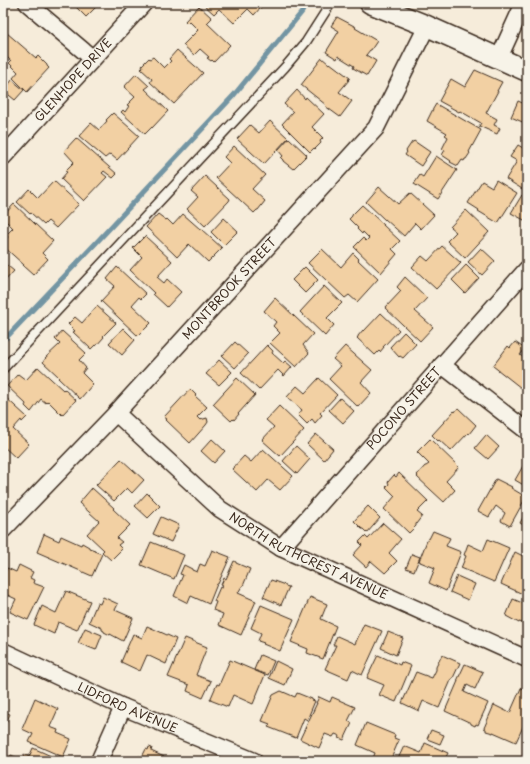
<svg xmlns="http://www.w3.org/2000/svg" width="530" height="764" font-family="'Playpen Sans',sans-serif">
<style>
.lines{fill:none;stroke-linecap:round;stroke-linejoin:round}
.stream{stroke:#7395a3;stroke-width:5}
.building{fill:#f2d0a3;stroke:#3b2a1e}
.service-casing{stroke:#3b2a1e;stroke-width:11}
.minor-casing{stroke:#3b2a1e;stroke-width:19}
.tertiary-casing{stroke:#3b2a1e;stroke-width:23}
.service{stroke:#f7f3e8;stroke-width:8}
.minor{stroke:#f7f3e8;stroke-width:16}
.tertiary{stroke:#f7f3e8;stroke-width:20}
.labels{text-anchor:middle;stroke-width:3;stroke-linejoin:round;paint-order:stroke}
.street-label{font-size:12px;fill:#3b2a1e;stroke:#f7f3e8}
</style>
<rect width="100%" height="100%" fill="#f6ecda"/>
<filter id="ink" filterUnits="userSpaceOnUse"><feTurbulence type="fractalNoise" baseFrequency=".025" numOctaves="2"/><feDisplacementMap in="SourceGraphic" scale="8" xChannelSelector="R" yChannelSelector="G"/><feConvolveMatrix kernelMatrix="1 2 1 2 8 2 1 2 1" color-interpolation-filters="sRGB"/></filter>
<g filter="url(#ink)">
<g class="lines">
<path class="stream" d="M3,341L94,245L234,95L302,12L306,3"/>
</g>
<path class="building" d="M76,3H100L86,17L75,6L77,4Z
M203,3H261L263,5L254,15L248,9L234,23L219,9L214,14L203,4Z
M199,6L212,18L207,23L230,45L214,62L212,60L211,61L207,58L209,57L200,49L194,55L183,45L198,30L189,21L187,23L185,21Z
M337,17L356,27L355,28L377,41L371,50H370L366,55L376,61L367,76L353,68L354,66L338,56L337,59L326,52L339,31L331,26Z
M7,33L36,58L38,56L47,65V66L49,68L27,92L13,78L18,72L9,63L11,61L3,53V36Z
M177,50L203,73L174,104L150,82L152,79L141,69L143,67L142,65L149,58L150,59L153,57L164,68L171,61L169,59Z
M322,58L329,64L330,63L350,78L348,79L349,80L339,92L352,101L340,117L325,106L326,105L301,85Z
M475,70L502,82L497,91H498L486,113L497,119L494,125L500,128L497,134L479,126L481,123L460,111L459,112L439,101L451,79L465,87Z
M136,74L149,86L145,89L168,111L152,128V127L145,134L121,112L123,110L125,112L129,106L127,105L135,97L124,87Z
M12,80L24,90L15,100L4,91Z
M297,90L305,99L306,97L324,114L312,127L323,138L320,141L321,143L315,149L314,148L310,152L282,124L293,112L284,104Z
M518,101L527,105V124L511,117Z
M436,104L481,130L469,152L470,153L466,159H465L464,161L462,160L458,166L450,162L451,161L442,155L445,150L442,149L448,137L445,135L447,133L427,121L433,109Z
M113,113L139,136L117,160L110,154L105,158L79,136L91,123L99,130L107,121L106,120Z
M270,121L288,138L264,164L237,139L250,125L259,133Z
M76,138L117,174L113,178L104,171L102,173L107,177L84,201L61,179L67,172L65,171L74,162L64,151Z
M289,138L307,155L293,169L283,161V160L281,158L283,156L278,150Z
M414,141L430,152L421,166L405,155L407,152L406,151L412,142H413Z
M518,145L523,148L524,147L527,149V192L506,179L517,161L510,157Z
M234,146L265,175L252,189L265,201L258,210H257L254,213L216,178L230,163L224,157Z
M436,156L457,170L438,199L414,184L420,175L423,177Z
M205,176L230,199L229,201L205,226L187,209L198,197L191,191Z
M496,180L517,193L498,223L478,211L479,210L468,203L482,181L492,187Z
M54,181L79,204L56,228L48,221L44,225L31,213L30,214L17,202L29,189L38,198Z
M379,187L398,204L410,193L434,215L421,229L415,223L404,236L385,219V220L366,202Z
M522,195L527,198V219L526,221L511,213Z
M14,204L53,241L42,253L48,259L33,275L23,266L24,265L3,246V242L8,237L6,235L13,228L3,218V216Z
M362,205L384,225H383L400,241L392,249L397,254L381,273L354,247L363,238L366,241L369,238L363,232L362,234L357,229L358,228L349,219L352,216V215Z
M466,210L489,232L465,258L447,241L456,232L450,227Z
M158,214L166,220L167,219L173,225L183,214L200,229H201L222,248L208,262L189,244L177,257L146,227Z
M224,218L238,231L224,245L211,232Z
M145,236L172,261L157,277L164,283L167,279L181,292L167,307L153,294L154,293L130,270L142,257L133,248Z
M442,246L461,263L436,289L412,267L422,256L428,261Z
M481,248L495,261L482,275L468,262Z
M322,249L341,267L353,253L359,259L358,260L378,279L357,302L349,295L345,298L308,263Z
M3,262L14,271L3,283Z
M466,265L479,278L465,293L452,280Z
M117,267L146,294L141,299L139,297L132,305L151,323L138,336L101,301L115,286L107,279Z
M305,267L318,280L305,293L292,280Z
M405,277L427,298L415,311L433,327L420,341L385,308L401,291L397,287Z
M324,286L342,303L327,318L334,325L325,336L300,312Z
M275,298L313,334L303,345L309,353L296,367L270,343L280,333L273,326L276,322L264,311Z
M97,306L116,323L103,336L104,337L96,346L95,345L91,349L73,332L75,331L68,324L75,317L82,323Z
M381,313L399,330L383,347H384L380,352L379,351L375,355L357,338L358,337V336L363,330L364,331Z
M123,328L135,340L122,355L109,343Z
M62,331L86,353L79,360L86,368L82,373L93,384L80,399L58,378L59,377L43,362L46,358H45L60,344L55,339Z
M404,332L416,344L403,358L400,356L399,357L390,347Z
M235,342L248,354L235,368L222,356Z
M515,342L525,349L520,355L527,360V380L521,388L493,366L508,346L510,348Z
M267,345L273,351L272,353L283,363L285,361L292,367L284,376L278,370L259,390L241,373Z
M345,346L372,370L361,382L371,393L358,407L329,379L341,366L333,359Z
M219,360L232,372L219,385L206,374Z
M38,367L63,390L64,389L76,400L62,415L48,401L46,403L41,399L31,412L25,406L26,404L7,386L18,374L26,380Z
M237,378L255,395L238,414H239L234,420L233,419L231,421L213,404Z
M319,378L337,395L320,413L322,415L315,423L312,419L307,424L298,415L302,410L287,397L297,386L305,393Z
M190,389L196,395L195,396L207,407L197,417L200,420L207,418L208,422L206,425L190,443L166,420L167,419L164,417Z
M3,395L27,417L22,422L21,420L13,429L29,444L16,458L3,446Z
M340,398L354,411L343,423L329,410Z
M279,406L304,430L280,456L262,440L274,427L266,420Z
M458,408L476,425L469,434L468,433L451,451L439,440L438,441L432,435L454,411L455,412Z
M316,434L333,449L324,460L307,444Z
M486,435L499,447L488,459L475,448Z
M212,439L225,451L214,463L201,451Z
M430,439L459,467L446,481L455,490L444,502L417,477L418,476L417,475L425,466H426L429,464L417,452Z
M296,446L310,459L297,474L283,461Z
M263,449L293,476L280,490L268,480L257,492L232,469L244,456L251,462Z
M121,459L144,480L132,493L127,488L114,501L96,485Z
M523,466L527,468V487L515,480Z
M399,473L428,501L417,512L422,516L416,524V526L409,533L384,509L395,496L386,487L389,484L388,482L394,475L396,477Z
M496,479L512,487L511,488L526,497L510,526L501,521L505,513L496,506L489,517L478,511Z
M92,488L114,508L113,509L130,525L117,538L122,542L118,545L122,549L111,560L102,552L104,550L87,534L99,521L79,503Z
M147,493L160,506L148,518L135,506Z
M368,506L380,518L367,533L363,529H362L354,521Z
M527,510V527L520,523Z
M161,517L179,525L171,542L153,534Z
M383,523L401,539L389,553L397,561L385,573L371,561L366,567L353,555L362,545L359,542L365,536L368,539Z
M433,531L450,538L446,546L461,552L446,591L429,583L435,568L420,562V561H419L428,538L429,539Z
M44,534L59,541L61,536L81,545L82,543L89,547V548L95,550L94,551L102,554L92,576L37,552Z
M488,539L509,548L494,582L461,568L466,556L464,555L468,544L483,551Z
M151,542L184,555L174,579L141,565Z
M212,550L230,557L218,584H217L209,604L191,596L188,603L174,596L183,575L180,574L184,565L192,569V570L197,572L200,564L205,566Z
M515,552L527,558V596L501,584Z
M412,554L420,557L414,571L406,568Z
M234,561L236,562V563L250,569L243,586H242L238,593L256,601L241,635L219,625L223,614L213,610L216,602L214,601L220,587L222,588L223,586L221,585L224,578L226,579Z
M19,565L33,572L30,578L34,580L33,583L44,587L28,620L10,612L16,599L3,593V577L7,568L16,572Z
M457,576L475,584L468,600L450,592Z
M271,580L285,585V586L289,587L281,605L263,597Z
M66,591L90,601L77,630L58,622L54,634L34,625L42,606L56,613Z
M103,597L118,604L115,610L133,618L123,641L110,634V635L104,632V631L102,630V628L89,622L97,603L100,604Z
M310,597L327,604L321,619L336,626L323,659L307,653L308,649L291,642Z
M513,599L527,605V615L523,623L519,622V623L506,616Z
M261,605L294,619L280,651L263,644L264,643L258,641L261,633L251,628Z
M364,624L382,631L362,675L352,670L348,679L325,669L336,645H333L337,636L355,644Z
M147,626L176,639L166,664L147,655L140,671L121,662L133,634L142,638Z
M85,628L102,635L96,650L78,643Z
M388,632L403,638L396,655L381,648Z
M185,638L207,647L196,675L211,681L203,698L187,691L189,685L168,677Z
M260,655L274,661L268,675L254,670Z
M378,655L400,665L401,662L411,666L396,702L379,695L384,685L367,678Z
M442,655L460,663L453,678H452L439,708L423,701L419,711L402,703L416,672L432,678L436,670V667Z
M230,660L265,675L253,704L233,695L228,707L210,700L217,684L219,685Z
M276,661L292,669L285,685L269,678Z
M465,664L483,672L475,689L467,685L464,692L488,703L478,725L476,724L475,726L471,724V723L445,711L458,681H457Z
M521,688L527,690V718L516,742L493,732V733L486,731V729L484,728L494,705L510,713Z
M281,691L295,697L297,693L312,699V700L315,701L307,720L304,718L296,738L268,727L270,724L262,721L273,695Z
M319,697L330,702L332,697L355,707L348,721L352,723L344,740L339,738L340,736L335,734L333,737L325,734L319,748L300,739L317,703H316Z
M35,698L58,709L50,727L58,730L57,733L71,739L63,757L29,742L33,734L22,729Z
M3,711L10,714L3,729Z
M366,723L395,735L394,738L399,740L390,761H372L375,753L357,745Z
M431,730L444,735L440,744L427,739Z
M425,743L448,753L444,761H397L404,746L421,753Z
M149,747L152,748L151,751L173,761H137L139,756L142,757L146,749L148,750Z
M33,748L60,760V761H9L11,755L22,760L24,754L29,757Z"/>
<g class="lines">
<defs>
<path id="service" d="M3,369L285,67L306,42L331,3"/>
<g id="minor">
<path d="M27,3L92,58"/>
<path d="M499,58L524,3"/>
<path id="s1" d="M3,157L144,3"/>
<path d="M442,365L527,431"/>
<path id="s2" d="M116,413L220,509L281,548L527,659"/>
<path id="s3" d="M3,530L116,413L376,128L427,26"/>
<path id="s4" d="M281,548L527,269"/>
<path id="s5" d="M3,651L123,707L254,761"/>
<path d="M99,761L123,707"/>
</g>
<path id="tertiary" d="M370,3L427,26L527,71"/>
</defs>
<use href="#service" class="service-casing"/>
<use href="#minor" class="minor-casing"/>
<use href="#tertiary" class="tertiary-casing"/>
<use href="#service" class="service"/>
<use href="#minor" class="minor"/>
<use href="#tertiary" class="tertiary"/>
</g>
</g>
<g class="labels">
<g class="street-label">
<text dy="4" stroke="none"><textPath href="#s1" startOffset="104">GLENHOPE DRIVE</textPath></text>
<text dy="4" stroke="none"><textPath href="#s3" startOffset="331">MONTBROOK STREET</textPath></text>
<text dy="4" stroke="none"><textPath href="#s4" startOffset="186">POCONO STREET</textPath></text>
<text dy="4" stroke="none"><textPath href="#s2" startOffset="242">NORTH RUTHCREST AVENUE</textPath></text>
<text dy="4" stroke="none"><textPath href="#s5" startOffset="137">LIDFORD AVENUE</textPath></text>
</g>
</g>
<rect width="530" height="764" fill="none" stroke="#f7f3e8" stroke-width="16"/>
<rect x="8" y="8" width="514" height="748" fill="none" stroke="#3b2a1e" stroke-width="1.5" filter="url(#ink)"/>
</svg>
